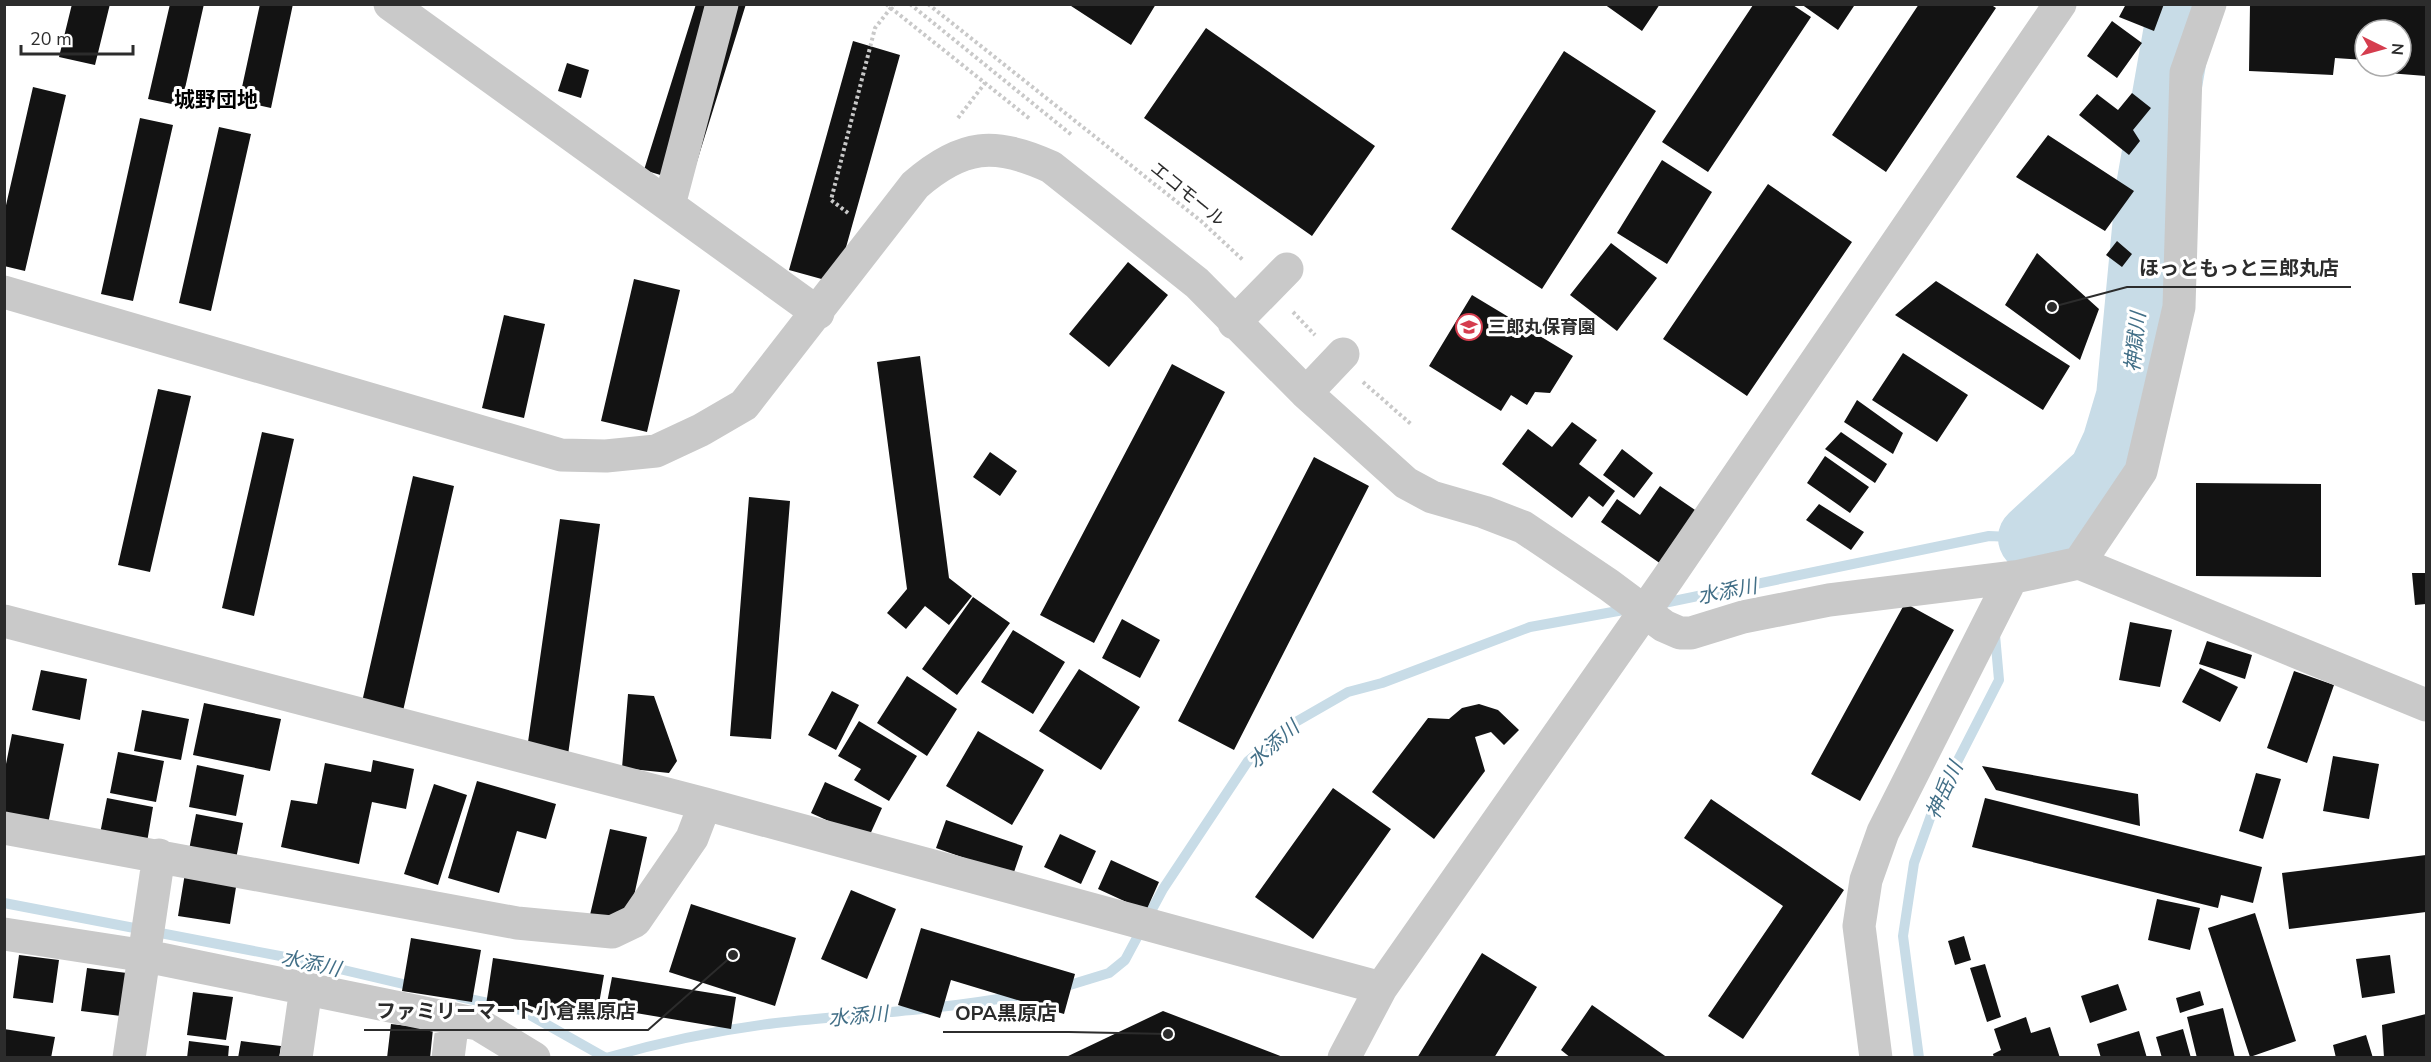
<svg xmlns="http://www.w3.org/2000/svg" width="2431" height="1062" font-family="'Nunito Sans','Noto Sans JP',sans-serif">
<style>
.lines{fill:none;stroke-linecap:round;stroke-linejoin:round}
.stream{stroke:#c8dce7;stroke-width:10}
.river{stroke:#c8dce7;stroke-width:68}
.building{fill:#131313}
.path{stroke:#c9c9c9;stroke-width:4;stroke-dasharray:3 3;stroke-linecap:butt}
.minor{stroke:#c9c9c9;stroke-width:33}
.labels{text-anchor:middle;stroke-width:6;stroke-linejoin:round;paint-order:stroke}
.street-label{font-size:18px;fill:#2c2c2c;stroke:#fff}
.poi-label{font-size:18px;font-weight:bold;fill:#2c2c2c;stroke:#fff;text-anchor:start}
.water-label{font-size:20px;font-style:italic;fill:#426f87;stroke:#fff}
.quarter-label{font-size:21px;font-weight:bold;fill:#000;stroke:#fff}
.leader{fill:none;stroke:#2c2c2c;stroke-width:2}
.callout-dot{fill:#2c2c2c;stroke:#fff;stroke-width:2}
.callout-label{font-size:20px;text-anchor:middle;font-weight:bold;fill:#2c2c2c;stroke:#fff;stroke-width:6;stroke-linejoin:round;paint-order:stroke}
</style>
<rect width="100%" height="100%" fill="#fff"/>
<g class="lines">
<path class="stream" d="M1659,604L1989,536L2032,538L2035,553L2028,567
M4,903L301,960L416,987
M1060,988L1109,973L1125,960L1163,889L1248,761L1294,723L1348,692L1382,683L1530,627L1629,609
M460,997L521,1010L606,1058
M606,1058C661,1042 719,1030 776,1023C858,1014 940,1010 1021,995
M1919,1058L1903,936L1914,863L1934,807L1999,680L1995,635"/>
<path class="river" d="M2032,538L2102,474L2116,444L2130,397L2150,187L2178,28L2177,4"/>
</g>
<path class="building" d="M72,4H110L95,65L59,57Z
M170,4H204L181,106L148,99Z
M260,4H293L271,108L239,101Z
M696,4H746L690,184L644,170Z
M1068,4H1156L1131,45Z
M1604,4H1660L1642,31Z
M1801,4H1852L1854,6L1838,30Z
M1919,4H1990L1996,8L1886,172L1832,135Z
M2126,4H2164L2154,31L2119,17Z
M2250,4H2426V76L2388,73L2389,66H2401V30H2365V60L2335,58L2333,75L2249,71Z
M1753,5H1793L1811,17L1708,172L1662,142Z
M2112,21L2142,43L2117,78L2087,56Z
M1206,28L1375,146L1312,236L1144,118Z
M853,41L900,55L836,283L789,270Z
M1564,51L1656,111L1542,289L1451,229Z
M567,63L589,70L581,98L558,91Z
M33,87L66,95L25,271L4,266V214Z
M2132,93L2151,108L2133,130L2140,141L2129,155L2079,115L2097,94L2118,110Z
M140,118L173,125L133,301L101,294Z
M219,127L251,134L211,311L179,303Z
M2048,135L2134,191L2105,231L2016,177Z
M1662,160L1712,192L1667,264L1617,233Z
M1768,184L1852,242L1747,396L1663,339Z
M2117,241L2132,254L2122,267L2106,255Z
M1611,243L1657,278L1617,331L1570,295Z
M2037,253L2099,309L2080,360L2005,305Z
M1128,262L1168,295L1109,367L1069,334Z
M634,279L680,290L647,432L601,421Z
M1936,281L2070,366L2043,410L1895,315Z
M1472,295L1573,356L1550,393L1535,392L1527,405L1511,395L1501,411L1429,366Z
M504,315L545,324L524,418L482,408Z
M1903,353L1968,395L1937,442L1872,400Z
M920,356L949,578L972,596L949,625L925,606L906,629L887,613L907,589L877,362Z
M1172,364L1225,392L1094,643L1040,615Z
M158,389L191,396L150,572L118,565Z
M1857,400L1903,433L1893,454L1844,422Z
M1572,422L1597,440L1579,464L1615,491L1603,507L1589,496L1572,518L1502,464L1528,429L1552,447Z
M262,432L294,439L254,616L222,608Z
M1841,432L1887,464L1875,483L1825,449Z
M1622,449L1653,473L1634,498L1603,475Z
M990,452L1017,471L1000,496L973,477Z
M1825,456L1869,487L1850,513L1807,483Z
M1314,457L1369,486L1234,750L1178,721Z
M413,476L454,486L403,711L362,702Z
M2196,483L2321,484V577L2196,576Z
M1660,486L1698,512L1661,564L1601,522L1617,499L1640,515Z
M749,497L790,501L771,739L730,736Z
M1819,504L1864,532L1851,550L1806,520Z
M560,519L600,524L568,755L527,749Z
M2412,573H2426V604L2415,605Z
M973,597L1010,623L957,695L922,669Z
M1905,603L1954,630L1860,801L1811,774Z
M1122,619L1160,640L1140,678L1102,658Z
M2130,622L2172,630L2160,687L2119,680Z
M1013,630L1065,662L1033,714L981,682Z
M2207,641L2252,655L2245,679L2199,664Z
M2200,668L2238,687L2220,722L2182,702Z
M1079,669L1140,707L1101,770L1039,731Z
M41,670L87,679L80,720L32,710Z
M2294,671L2334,685L2307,763L2267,748Z
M907,676L957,709L927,756L877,723Z
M832,691L859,705L836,750L808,735Z
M628,694L654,696L677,761L669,773L622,768Z
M204,703L281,719L270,771L193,755Z
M1479,704L1498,710L1519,730L1504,745L1491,732L1475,737L1485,771L1434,839L1372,792L1428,718L1449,719L1462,708Z
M142,710L189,719L181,760L134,751Z
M859,721L917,756L889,801L854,780L861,769L838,756Z
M978,731L1044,770L1012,825L946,786Z
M12,734L64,744L48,824L4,816V774Z
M118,752L164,761L156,802L110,793Z
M2333,756L2379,764L2369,819L2323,811Z
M373,760L414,769L406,809L372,802L359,864L281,847L291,800L317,804L325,763L371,772Z
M197,765L244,775L236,816L189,807Z
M1982,766L2138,794L2140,826L1996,790Z
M2256,773L2281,779L2263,839L2239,831Z
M477,781L556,804L546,839L517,831L499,893L448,878Z
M825,782L882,808L868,839L811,813Z
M434,784L467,795L438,885L404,874Z
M1333,788L1391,829L1313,939L1255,897Z
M107,798L153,807L146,848L99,839Z
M1985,798L2262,867L2253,903L2221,895L2218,908L1972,847Z
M1711,799L1844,890L1743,1039L1708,1016L1783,906L1684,838Z
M196,814L243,823L235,864L188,855Z
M946,820L1023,846L1013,875L936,848Z
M610,829L647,837L628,923L590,915Z
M1060,834L1096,851L1081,884L1044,867Z
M2426,855V912L2289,929L2282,873Z
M1111,860L1159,882L1146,911L1098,889Z
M185,873L237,881L230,924L178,916Z
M851,890L896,909L867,979L821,959Z
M2157,899L2200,908L2190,950L2148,940Z
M691,904L796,938L775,1006L669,972Z
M2255,913L2296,1041L2250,1057L2208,928Z
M921,928L1075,974L1064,1014L951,980L940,1018L898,1005Z
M1964,936L1971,960L1955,965L1948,941Z
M411,938L481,950L472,1002L402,991Z
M1482,953L1537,987L1494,1058H1417Z
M19,955L59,960L53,1003L13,998Z
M2390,955L2395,993L2362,998L2356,959Z
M493,958L604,975L596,1021L486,1005Z
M1985,964L2001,1017L1987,1022L1970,968Z
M87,968L127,973L121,1016L81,1011Z
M612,977L736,997L731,1029L606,1008Z
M2118,984L2127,1010L2090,1023L2081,996Z
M2200,991L2204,1005L2180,1013L2176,998Z
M193,992L233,997L226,1040L187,1035Z
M1592,1005L1668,1058H1571L1561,1050Z
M2223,1008L2235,1058H2197L2187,1017Z
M1163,1011L1283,1057V1058H1064Z
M2426,1014V1058H2384L2382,1025Z
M2026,1017L2031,1033L2050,1027L2060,1058H1994L1993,1054L2001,1050L1994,1029Z
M391,1024L433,1029L430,1058H387Z
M4,1029L55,1037L51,1058H4Z
M2183,1029L2191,1058H2162L2156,1037Z
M2139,1031L2147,1058H2101L2097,1044Z
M2366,1035L2373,1058H2336L2333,1045Z
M189,1041L229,1046L228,1058H187Z
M241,1041L281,1046L279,1058H238Z"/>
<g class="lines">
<path class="path" d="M886,4L1030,119
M910,4L1073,136
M928,4L1201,221L1244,261
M958,118L985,83
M848,213L831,200L875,28L894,4
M1293,312L1315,335
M1363,382L1412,425"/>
<path class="minor" d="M390,4L818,313
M669,205L722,4
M4,292L561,455L606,456L656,451L701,430L744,405L915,185C962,144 995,141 1051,167L1197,283L1306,393L1406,483L1432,497L1484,512L1523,527L1609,585L1664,626L1680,633H1691L1743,617L1829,600L2015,577L2079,563L2426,705
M1234,323L1287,269
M1306,393L1343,354
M2079,563L2141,471L2179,307L2186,73L2210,4
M4,621L705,804L1381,988
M4,828L517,923L612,932L635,921L692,838L705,804
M4,934L146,956L478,1024L534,1058
M129,1058L159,855
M296,1058L306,988
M448,1058L453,1019
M1344,1058L1381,988L1668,578L2060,4
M1876,1058L1859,926L1866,880L1883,832L2012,577"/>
</g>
<defs>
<symbol id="school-ring" viewBox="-11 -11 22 22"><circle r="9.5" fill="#fff" stroke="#d53d4e" stroke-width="1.5"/><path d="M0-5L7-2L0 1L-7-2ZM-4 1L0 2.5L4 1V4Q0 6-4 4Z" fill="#d53d4e"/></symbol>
</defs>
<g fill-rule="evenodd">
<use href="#school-ring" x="1454" y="312" width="30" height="30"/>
</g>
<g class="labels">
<g class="street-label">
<text transform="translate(1188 194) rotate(39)" y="6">エコモール</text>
</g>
<g class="poi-label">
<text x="1488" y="333">三郎丸保育園</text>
</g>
<g class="water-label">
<text transform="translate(2135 342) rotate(-84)" y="7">神獄川</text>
<text transform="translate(1727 591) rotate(-11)" y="7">水添川</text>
<text transform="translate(1273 744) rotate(-41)" y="7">水添川</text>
<text transform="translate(1944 790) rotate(-65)" y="7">神岳川</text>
<text transform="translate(311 963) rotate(12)" y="7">水添川</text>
<text transform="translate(858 1016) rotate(-5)" y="7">水添川</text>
</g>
<g class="quarter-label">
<text x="216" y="107">城野団地</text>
</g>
</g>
<path class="leader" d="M2052 307L2127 287H2351M733 955L648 1030H364M1168 1034L1069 1032H943"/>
<g class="callout-dot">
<circle cx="2052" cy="307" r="6"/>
<circle cx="733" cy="955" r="6"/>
<circle cx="1168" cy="1034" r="6"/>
</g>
<g class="callout-label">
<text x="2239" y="275">ほっともっと三郎丸店</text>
<text x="506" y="1018">ファミリーマート小倉黒原店</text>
<text x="1006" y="1020">OPA黒原店</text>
</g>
<rect width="2431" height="1062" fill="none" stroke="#2c2c2c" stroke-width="12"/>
<g transform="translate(2383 48) rotate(95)"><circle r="28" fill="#ffffff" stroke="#ababab" stroke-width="1.5"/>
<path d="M0-4.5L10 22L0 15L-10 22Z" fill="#d53d4e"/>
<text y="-9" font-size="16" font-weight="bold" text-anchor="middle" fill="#2c2c2c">N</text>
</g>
<path d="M21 45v9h112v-9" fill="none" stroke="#2c2c2c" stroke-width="3"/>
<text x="30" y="45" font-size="18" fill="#2c2c2c" stroke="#ffffff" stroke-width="4.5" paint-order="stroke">20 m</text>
</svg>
